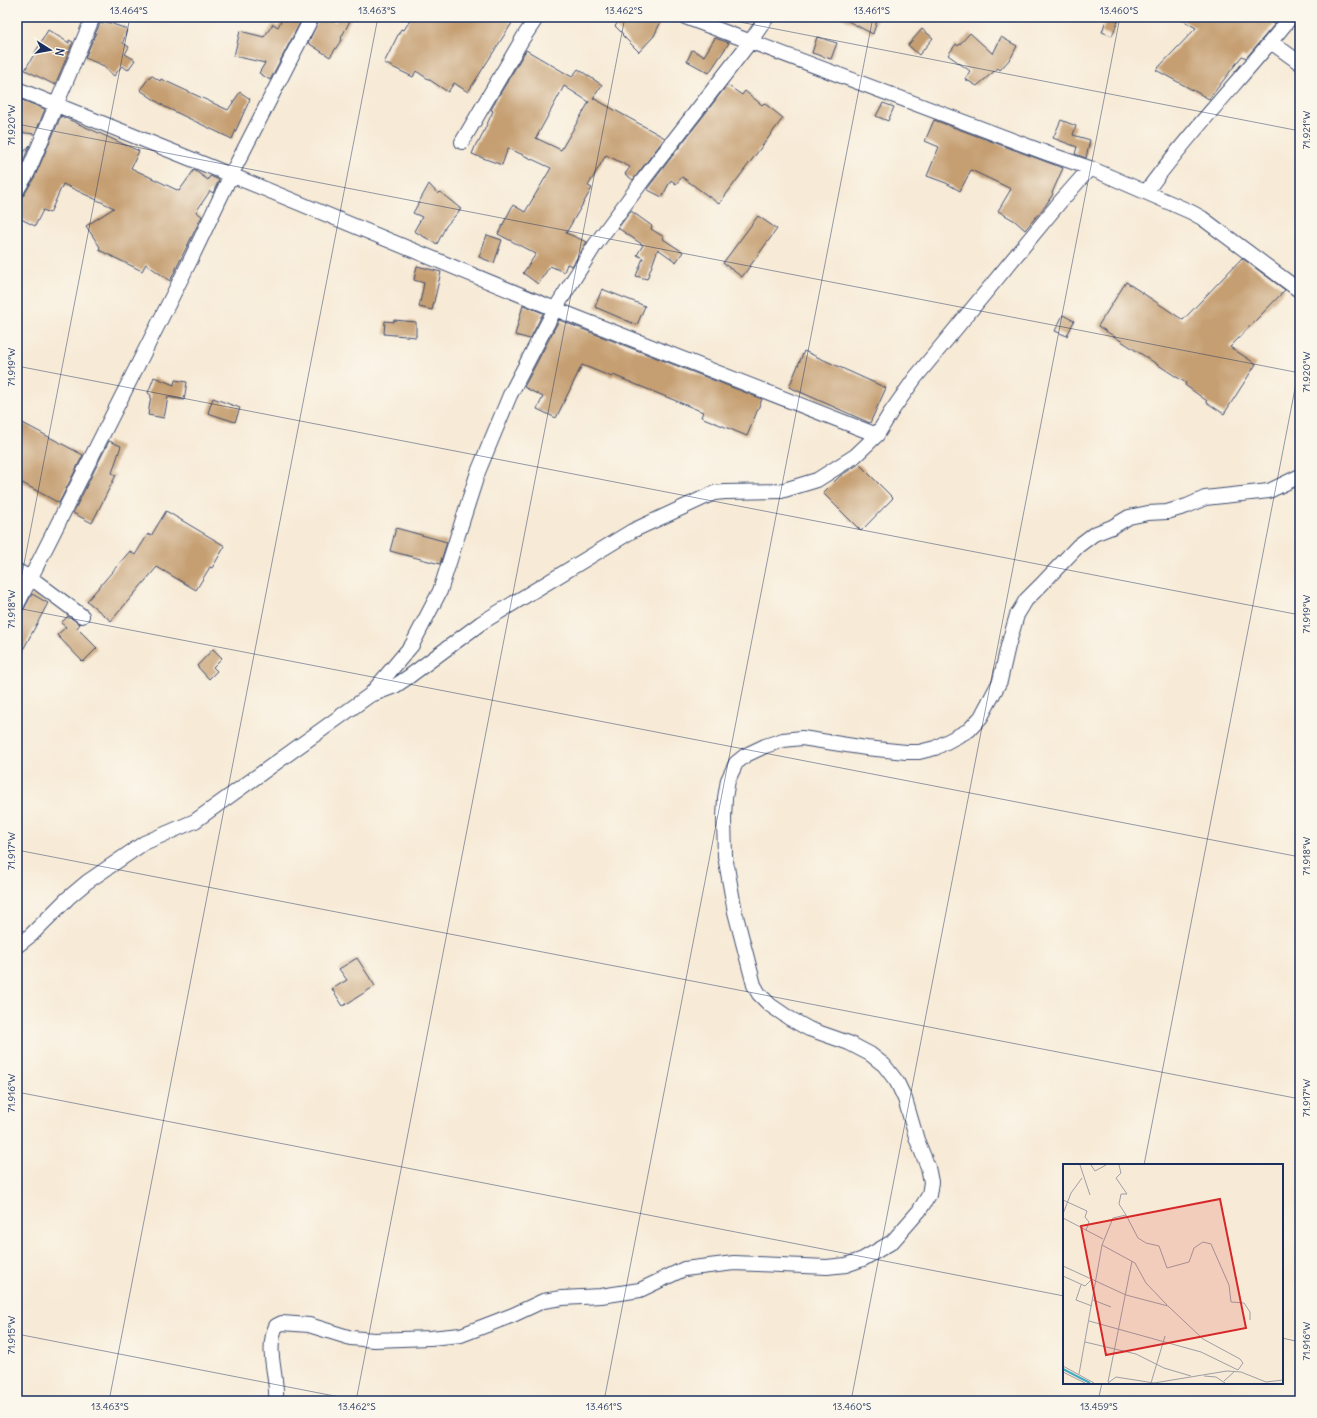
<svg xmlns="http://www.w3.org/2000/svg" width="1317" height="1418" font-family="Delius,sans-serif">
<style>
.building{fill:#c59e71;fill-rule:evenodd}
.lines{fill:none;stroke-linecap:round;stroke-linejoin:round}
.street-casing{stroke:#3c4b70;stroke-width:16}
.street{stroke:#fff;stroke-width:14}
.ticks{fill:none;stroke:#1b2f5e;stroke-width:1;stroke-opacity:0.45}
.inset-river{fill:none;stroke:#43acc2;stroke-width:2}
.inset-road{fill:none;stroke:#9f9fa6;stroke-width:1}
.view{fill:#d62828;fill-opacity:0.15;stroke:#d62828;stroke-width:2}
.inset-edge{fill:none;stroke:#1b2f5e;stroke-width:2}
.neatline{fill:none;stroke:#1b2f5e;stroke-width:1.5}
.ticks-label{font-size:10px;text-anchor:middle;fill:#1b2f5e}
</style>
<rect width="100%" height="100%" fill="#fbf7ec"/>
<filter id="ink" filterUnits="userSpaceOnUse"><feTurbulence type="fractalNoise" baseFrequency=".025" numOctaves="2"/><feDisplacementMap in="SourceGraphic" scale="8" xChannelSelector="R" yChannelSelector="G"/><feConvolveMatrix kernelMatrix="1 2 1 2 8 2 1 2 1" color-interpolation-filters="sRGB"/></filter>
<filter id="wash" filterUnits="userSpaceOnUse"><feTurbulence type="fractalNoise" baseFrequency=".012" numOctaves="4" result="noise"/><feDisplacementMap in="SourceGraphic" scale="16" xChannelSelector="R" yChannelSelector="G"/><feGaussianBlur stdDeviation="0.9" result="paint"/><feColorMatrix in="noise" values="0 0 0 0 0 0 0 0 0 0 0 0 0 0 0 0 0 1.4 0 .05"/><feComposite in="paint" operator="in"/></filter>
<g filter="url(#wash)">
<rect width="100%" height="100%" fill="#f7ead6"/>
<g id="blocks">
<path class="building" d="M283,17H294L301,21L270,80L259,73L265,63L234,56L240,31L264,37L273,24L278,27Z
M320,17H326L335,22L338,17H352L341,38L342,39L330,57L308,43Z
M412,17H502L512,23L468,92L454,83L448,92L416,71L413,77L384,63L401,29L404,30Z
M623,17H663L654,36L639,52L622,35L623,34L615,26Z
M840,17H878L873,34Z
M1107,17L1118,21L1112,36L1102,32Z
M1177,17H1266L1274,25L1246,58L1242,56L1209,99L1156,70L1196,28Z
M104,21L127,29L123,43L129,47L125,54L135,60L128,70L122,66L114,76L102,65L85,58L100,23L103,24Z
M922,29L933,38L919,55L908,45Z
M48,30L69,43V40L73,42L55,85L25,70Z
M970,33L993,54L1001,37L1017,46L1011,58L1000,70L998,68L977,86L965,79L970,71L948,55L956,44L958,46Z
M817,37L837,43L831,59L812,53Z
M715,38L729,43L709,73L687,61L692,50L704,56Z
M526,50L572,77L578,69L602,85L593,98L665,138L633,180L625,174L630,167L606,155L588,186L592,188L566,233L587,242L572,266L567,264L564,272L550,266L538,284L523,273L536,254L498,234L513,205L525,212L551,168L508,148L502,165L472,154L477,142H479L493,111L491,110L494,104ZM564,86L589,102L561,150L536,138Z
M151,75L160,81L161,79L228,110L240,92L250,99L232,139L165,107L140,90Z
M727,85L742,95L745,91L762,105L764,103L783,118L719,204L682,177L676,184L671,180L662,197L650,191L647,189Z
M17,98L45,109L35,134L17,132Z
M883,103L894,107L888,121L876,116Z
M61,116L139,151L131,168L179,191L194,170L208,180L210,176L219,180L213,193L210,191L196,212L202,216L170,281L146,264L142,271L99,250L100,247L86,226L114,208L63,184L50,213L43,210L35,226L17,217V198L24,195L35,176Z
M934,120L1063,168L1052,193L1053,194L1046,205L1025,230L1015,221L998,211L1011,189L971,170L960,191L946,183L927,176L939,147L925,141Z
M1061,120L1076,126L1073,135L1090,140L1086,158L1075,154L1077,147L1053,138Z
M30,145L20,168L17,174V160Z
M429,184L438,194L440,192L461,209L446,226L437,244L414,231L422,217L413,213Z
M631,211L652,226L651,229L664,237L663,239L683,252L676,262L658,249L647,279L636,276L643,258L637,255L643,245L618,228Z
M758,216L777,229L742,277L723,263Z
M487,235L502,240L494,263L479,257Z
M1242,258L1285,290L1230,347L1256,364L1224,414L1206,402L1207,401L1185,385L1186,383L1098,326L1126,282L1183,320Z
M417,266L441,272L432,310L419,307L424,283L414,280Z
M602,289L645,306L637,325L595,307Z
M523,305L543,313L530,339L515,335Z
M1063,315L1074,321L1067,336L1055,331Z
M394,320L416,322V337L384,334L385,321L394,322Z
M559,320L762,399L747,436L701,417L703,412L613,375L612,377L582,365L556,418L537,409L543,397L524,387Z
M804,351L886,388L870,423L789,387Z
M154,377L174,385L175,380L187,382L184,400L168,397L164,418L148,415L151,395L148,393Z
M213,398L240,408L235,422L208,413Z
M17,420L83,455L59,503L17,480Z
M109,441L121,446L112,473L116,475L92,523L73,513Z
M859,464L893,498L861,531L823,493L840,476Z
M166,511L225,546L212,568L210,567L196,590L157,567L111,621L87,601L130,551L135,555L148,534L151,536Z
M396,528L447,542L440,564L390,551Z
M32,594L48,603L17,661V613L21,612L24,609Z
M68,616L80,624L77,628L97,648L83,662L57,635L66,627L61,623Z
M213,649L222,658L213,667L217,671L209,679L197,666Z
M357,958L375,986L343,1006L332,989L347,980L339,969Z"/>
</g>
</g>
<g filter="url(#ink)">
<use href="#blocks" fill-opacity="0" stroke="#3c4b70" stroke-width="1"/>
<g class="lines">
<defs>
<path id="street" d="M685,17L1049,154L1090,168L1191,212L1202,218L1300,291
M1271,42L1300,63
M17,89L231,175L555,309L877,435
M462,142L523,38L537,17
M17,190L28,172L93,17
M1146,192C1190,131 1244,76 1291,17
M17,571L31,578L82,616
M17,605L191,259L231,175L312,17
M371,695L395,686L407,678L481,623L632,531L714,493L725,492L781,491L817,480L855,456L877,435L891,412L915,378L1060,202L1090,168
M17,946L31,935L68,898L87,882L144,843L195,821L370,695L412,645L440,591L478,472L510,395L555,309L595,245L643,180L750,42L767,17
M276,1401C278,1375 265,1351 276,1326L282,1323L309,1325L351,1338L374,1340L430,1338L461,1335L513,1315L543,1301L562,1298L601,1296L640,1290L684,1269L734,1263L827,1267L846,1265L863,1259L892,1242L919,1211L929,1195L931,1182L928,1167L917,1140L905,1099L897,1082L884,1065L870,1054L849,1043L809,1029L789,1018L770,1005L759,994L754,985L735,912L725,856L724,818L725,798L728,780L736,763L746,755L765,746L783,740L802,738L866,748L906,752H919L935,748L969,730L981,717L1000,681L1008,646L1017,615L1026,600L1040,586L1078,546L1094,534L1112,527L1129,517L1148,513L1167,512L1187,506L1205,498L1269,491L1300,476"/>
</defs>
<use href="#street" class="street-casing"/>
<use href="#street" class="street"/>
</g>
</g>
<path class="ticks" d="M714,17L1300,131M17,124L1300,373M17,366L1300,615M17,600L130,17M17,608L1300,857M17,850L1300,1099M17,1092L1064,1296M1144,1165L1300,363M17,1334L360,1401M1282,1338L1300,1342M109,1401L378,17M356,1401L625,17M604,1401L873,17M851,1401L1120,17M1098,1401L1102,1383"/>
<g transform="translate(1063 1164)">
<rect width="220" height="220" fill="#f7ead6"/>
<path class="inset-river" d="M0,205L27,219"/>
<path class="inset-road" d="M17,1L27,31M28,1L32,7L43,1M56,1L58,9L53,14L64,30H58L56,40L63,51M0,36L24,47L22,53L26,58L23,66M0,50L8,29L19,14M0,54L40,75M39,81L72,99L83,119L104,141M0,102L63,131L105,142L140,175L177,195L180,199L175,206M0,112L22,122L29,115M18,121L13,136L29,142M30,136L48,143M26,157L138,188L175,206M22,178L73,190L101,204L128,212M0,202L31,219M0,208L22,219M16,210L39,81L50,54L63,51L75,74L83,79L96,82L104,104L126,98L131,84L140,78L148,80L166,121L168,138L181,139L187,148V156M141,212L153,213L162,219M161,217L172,207M45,218L69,97M45,219L53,213L91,219L164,207L178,208L203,218L220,216M88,219L102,172"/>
<path class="view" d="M157,35L183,164L43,191L18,62Z"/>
<rect width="220" height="220" class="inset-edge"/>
</g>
<rect width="1317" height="1418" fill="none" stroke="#fbf7ec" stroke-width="44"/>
<g transform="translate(50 50) rotate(101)" stroke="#fbf7ec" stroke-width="3" paint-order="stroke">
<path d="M0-3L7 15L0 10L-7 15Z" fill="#1b2f5e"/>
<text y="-6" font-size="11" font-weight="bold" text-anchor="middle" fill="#1b2f5e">N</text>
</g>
<rect x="22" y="22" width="1273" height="1374" class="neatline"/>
<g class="ticks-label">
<text x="129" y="14">13.464°S</text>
<text x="377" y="14">13.463°S</text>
<text x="624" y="14">13.462°S</text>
<text x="872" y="14">13.461°S</text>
<text x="1119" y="14">13.460°S</text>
<text transform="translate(11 125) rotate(-90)" y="4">71.920°W</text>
<text transform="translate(1306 130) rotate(-90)" y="4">71.921°W</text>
<text transform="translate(11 367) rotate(-90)" y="4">71.919°W</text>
<text transform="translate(1306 372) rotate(-90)" y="4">71.920°W</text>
<text transform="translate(11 609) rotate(-90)" y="4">71.918°W</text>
<text transform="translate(1306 614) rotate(-90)" y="4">71.919°W</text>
<text transform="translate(11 851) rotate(-90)" y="4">71.917°W</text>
<text transform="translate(1306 856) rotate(-90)" y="4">71.918°W</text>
<text transform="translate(11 1093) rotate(-90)" y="4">71.916°W</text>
<text transform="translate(1306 1098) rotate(-90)" y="4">71.917°W</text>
<text transform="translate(11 1335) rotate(-90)" y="4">71.915°W</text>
<text transform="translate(1306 1341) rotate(-90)" y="4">71.916°W</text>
<text x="110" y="1410">13.463°S</text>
<text x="357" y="1410">13.462°S</text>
<text x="604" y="1410">13.461°S</text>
<text x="852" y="1410">13.460°S</text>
<text x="1099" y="1410">13.459°S</text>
</g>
</svg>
